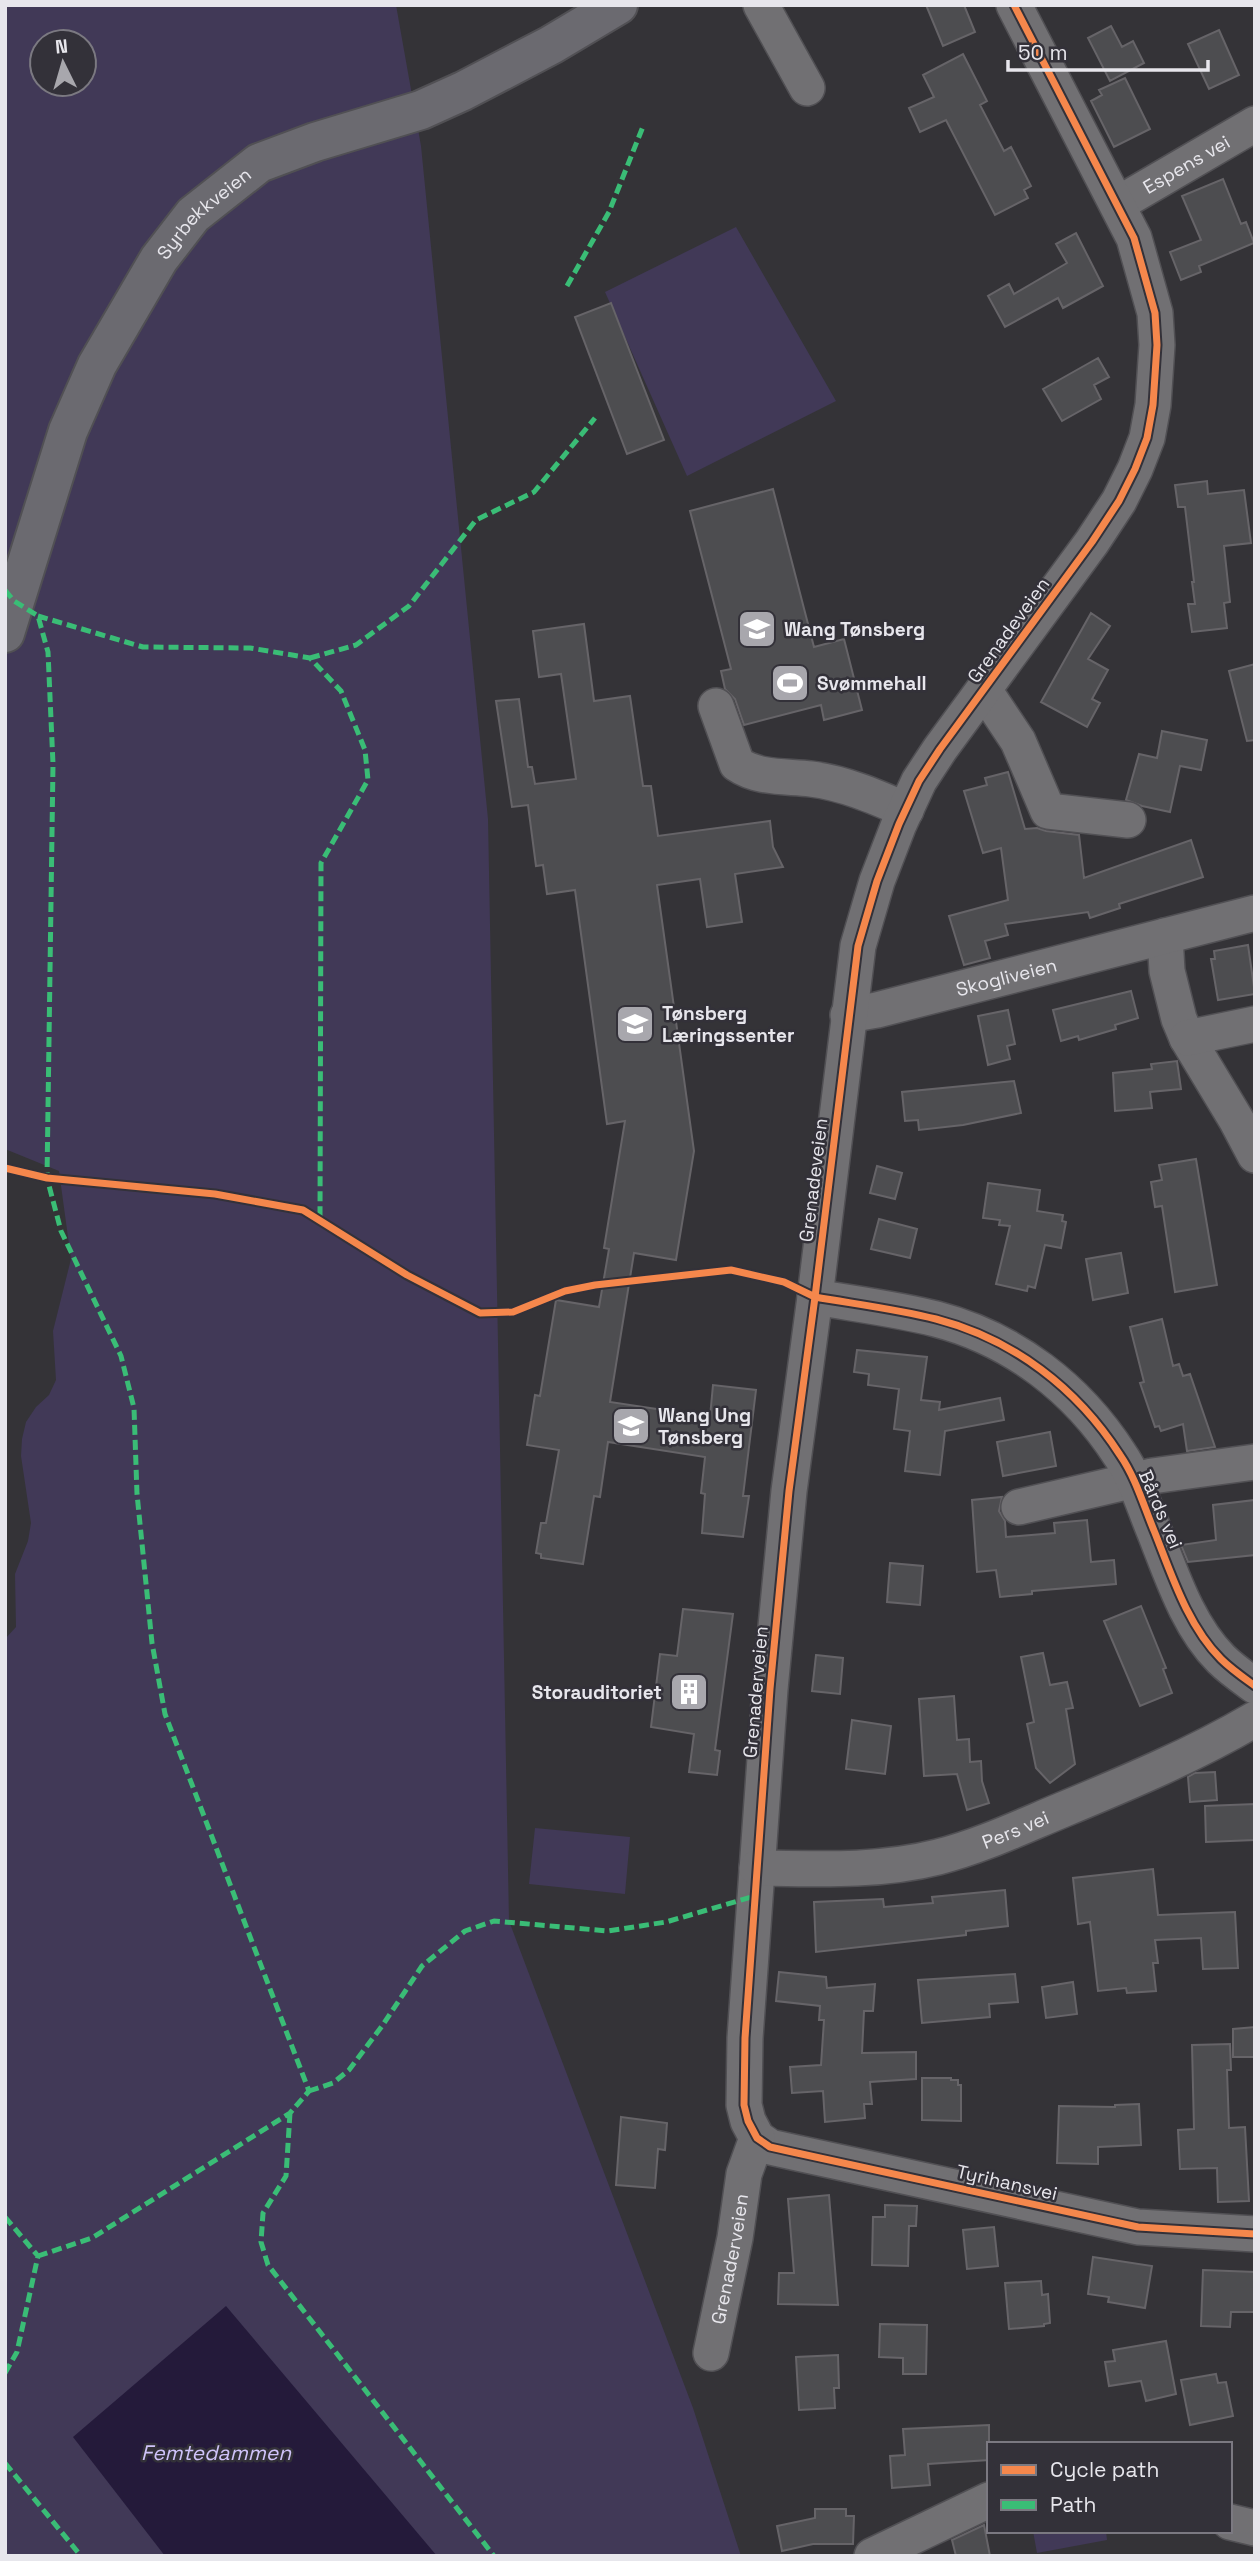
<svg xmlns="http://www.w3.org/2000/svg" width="1260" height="2561" font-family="'Space Grotesk',sans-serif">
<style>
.green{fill:#413957;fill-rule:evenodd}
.water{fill:#241a3a}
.building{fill:#4d4d50;stroke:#666468;stroke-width:2}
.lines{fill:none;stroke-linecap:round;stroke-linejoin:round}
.minor-casing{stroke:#515054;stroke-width:38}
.major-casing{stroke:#515054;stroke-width:42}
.minor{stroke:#717073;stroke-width:35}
.major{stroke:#6b6a70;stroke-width:38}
.quiet{stroke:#3abd76;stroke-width:5;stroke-dasharray:10 5;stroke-linecap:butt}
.cycleway-casing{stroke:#333139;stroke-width:11}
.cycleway{stroke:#f5874c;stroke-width:7}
.labels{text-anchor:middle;stroke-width:5;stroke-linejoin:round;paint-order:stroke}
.street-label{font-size:19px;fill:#e7e6ec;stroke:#333139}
.poi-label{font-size:19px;font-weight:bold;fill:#e7e6ec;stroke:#333139;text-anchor:start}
.water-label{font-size:21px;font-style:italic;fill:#cfc3f9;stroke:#333139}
</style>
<rect width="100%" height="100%" fill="#343337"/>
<path class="green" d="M5,5H396L421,146L488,819L509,1921L693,2408L741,2556H5V1639L16,1627L15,1574L28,1541L31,1523L21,1456L22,1439L26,1422L36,1407L49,1395L56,1380L53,1331L71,1259L59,1171L5,1149ZM42,42H84V84H42Z
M736,227L836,401L687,476L605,292Z
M535,1828L630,1837L625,1894L529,1884Z
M1033,2531H1106L1107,2540L1037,2553Z"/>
<path class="water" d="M226,2306L437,2556H165L73,2437Z"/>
<path class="building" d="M926,5H964L975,32L943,46Z
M1111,26L1122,47L1133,41L1144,63L1110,81L1088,38Z
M1219,30L1239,75L1209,89L1188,44Z
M963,54L987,101L980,105L1004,151L1011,147L1031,186L1024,190L1028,198L995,215L946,120L920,132L909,108L934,97L923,75Z
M1125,78L1150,129L1114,147L1091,101L1102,95L1099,90Z
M1223,179L1241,224L1246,222L1254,243L1199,266L1201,272L1181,280L1170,252L1201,240L1182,196Z
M1076,233L1103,286L1063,308L1058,298L1005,327L988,296L1009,284L1014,294L1067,263L1056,244Z
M611,303L664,440L627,454L575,317Z
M1098,358L1109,377L1094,385L1101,399L1062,421L1043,389Z
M1207,481L1208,494L1244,490L1251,543L1224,546L1230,602L1224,603L1227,628L1192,632L1188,604H1195L1192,582H1194L1185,507H1178L1175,485Z
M773,489L814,647L844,639L862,710L824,720L821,705L744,725L735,699L725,689L721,671L731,669L690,511Z
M1091,613L1110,626L1088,659L1108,670L1092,699L1100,703L1087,727L1041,702Z
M584,624L594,701L630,696L643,786H651L658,836L770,821L773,847L783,867L735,874L742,922L707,927L700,879L657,885L694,1151L676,1260L634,1253L610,1402L710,1417L713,1385L756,1390L743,1496H749L743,1537L702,1533L705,1494L701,1493L705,1457L608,1442L600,1497L594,1496L583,1564L541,1558V1554L536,1553L541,1523H546L559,1450L527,1445L535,1395L540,1396L556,1300L599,1307L609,1249L604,1248L625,1121L607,1124L575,890L547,894L543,865L536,866L528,805L512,807L496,701L519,699L528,767H532L535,784L576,779L561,674L539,677L533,631Z
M1255,664V740L1247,741L1229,671Z
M1162,731L1207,740L1201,770L1180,766L1170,812L1142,806L1126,800L1139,754L1157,758Z
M1008,772L1025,829L1037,828L1046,831L1079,835L1084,878L1191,840L1203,877L1119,904L1120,908L1090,918L1088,912L1005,924L1008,935L985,941L990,958L964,965L949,916L1008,900L1001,848L983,853L964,791L987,785L985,778Z
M1248,945L1255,994L1218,1000L1211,959H1215L1214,951Z
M1131,991L1138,1018L1115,1025L1116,1029L1079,1040L1078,1036L1061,1041L1053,1010Z
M1008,1010L1015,1044L1007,1046L1010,1059L988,1065L978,1016Z
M1177,1061L1181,1089L1150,1092L1152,1108L1115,1111L1113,1073L1152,1069L1151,1064Z
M1014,1081L1021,1113L963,1125L919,1130L918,1120L905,1121L902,1092Z
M1196,1159L1217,1285L1175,1292L1162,1206L1155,1207L1151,1182L1162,1180L1159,1165Z
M877,1166L902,1173L895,1199L870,1193Z
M988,1183L1040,1190L1037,1211L1063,1215L1062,1221L1066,1222L1061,1248L1045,1245L1035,1288L1028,1286L1027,1291L996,1284L1010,1226L999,1225L1000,1220L983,1218Z
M879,1219L917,1229L910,1258L871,1249Z
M1121,1253L1128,1293L1093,1300L1086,1259Z
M1162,1319L1173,1366L1179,1364L1183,1376L1190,1374L1215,1447L1187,1451L1183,1424L1161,1431L1159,1426L1155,1427L1140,1383L1144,1382L1130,1327Z
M857,1350L927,1357L921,1400L940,1402L939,1410L1000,1398L1004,1420L945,1431L940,1475L905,1471L910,1431L894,1429L899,1389L868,1385L869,1374L854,1372Z
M1050,1432L1056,1466L1003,1476L997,1442Z
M1002,1497L999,1511L1005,1521L1006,1537L1055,1533L1054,1523L1087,1520L1091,1562L1114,1560L1116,1584L1032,1591V1594L1000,1597L996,1570L977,1572L972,1500Z
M1255,1500V1555L1188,1562L1181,1545L1216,1540L1213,1505Z
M890,1563L923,1566L920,1605L887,1602Z
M1141,1606L1166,1668L1163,1669L1172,1693L1140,1706L1104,1621Z
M683,1609L733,1614L715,1750L720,1751L717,1775L689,1772L694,1734L651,1727L660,1654L677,1656Z
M1043,1653L1050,1685L1067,1682L1073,1708L1066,1709L1075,1764L1050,1783L1036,1768L1027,1724L1034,1722L1021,1657Z
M816,1655L843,1658L840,1694L812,1691Z
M954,1696L957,1740L969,1739L970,1762L981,1761L982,1781L989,1803L967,1810L957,1774L924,1776L919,1699Z
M852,1720L891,1726L885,1774L846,1769Z
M1215,1772L1217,1800L1190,1802L1188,1777L1195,1773Z
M1255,1804V1840L1206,1842L1205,1806Z
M1153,1869L1158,1915L1235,1912L1238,1968L1203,1969L1201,1938L1155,1940L1158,1963H1153L1156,1991L1127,1993L1126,1988L1098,1991L1090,1922L1078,1924L1073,1878Z
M1005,1890L1008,1926L966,1931V1935L816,1952L814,1902L883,1899L884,1907L933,1903L932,1897Z
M779,1972L826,1977L827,1988L875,1984L873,2011H864L862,2053L916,2052V2079L870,2082L872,2104H864L865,2118L825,2122L823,2091L792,2093L790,2067L821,2065L824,2020H819L820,2006L776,2001Z
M1015,1974L1018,2002L989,2004L990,2017L922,2023L918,1980Z
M1073,1982L1077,2014L1046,2018L1042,1987Z
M1255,2027V2057H1233V2029Z
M1230,2044L1231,2070H1227L1229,2128L1245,2127L1249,2201L1218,2202L1217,2168L1180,2169L1178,2130L1194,2129L1192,2045Z
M922,2078H951V2080H958V2085H961V2121L922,2120Z
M1139,2104L1141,2145L1098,2147V2164L1057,2163L1059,2106L1115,2107V2105Z
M621,2117L667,2123L665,2150L658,2149L655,2188L616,2185Z
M829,2195L838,2305L778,2304L779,2273H794L788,2199Z
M885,2205L917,2206L916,2226H909L908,2266L872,2265L873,2217H885Z
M994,2227L998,2266L967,2269L963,2230Z
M1093,2257L1152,2266L1145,2308L1108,2302L1109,2297L1088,2294Z
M1203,2270L1255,2272V2312H1231L1230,2327L1201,2326Z
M1041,2281L1042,2295L1048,2294L1050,2323L1044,2324V2326L1009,2329L1005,2283Z
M880,2324L927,2325L926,2374H903V2358L879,2357Z
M1166,2341L1176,2394L1146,2401L1141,2381L1109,2386L1105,2362L1115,2361L1113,2350Z
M838,2355L839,2388H834L835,2408L799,2410L796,2357Z
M1216,2374L1218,2383L1226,2382L1233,2416L1190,2425L1181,2380Z
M989,2425V2460L928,2464L930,2485L892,2488L890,2456L905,2455L903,2429Z
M815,2509H846V2516H854L853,2544H813L782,2551L777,2526L815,2518Z
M984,2525L990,2556H956L952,2540Z"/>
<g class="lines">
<defs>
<g id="minor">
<path d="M761,5L807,88"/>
<path id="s1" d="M1118,204L1255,124"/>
<path d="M984,690L1018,741L1048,811L1128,820"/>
<path d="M716,706L737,764C759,779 786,776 811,779C844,783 876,797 906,810"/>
<path d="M1165,936L1167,971L1179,1019L1187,1038L1237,1121L1255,1155"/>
<path id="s2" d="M848,1015L877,1010L1255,913"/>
<path d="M1187,1038L1255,1024"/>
<path d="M815,1297L858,946L877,881L899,824L919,781L940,749L1092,542L1119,501L1135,469L1147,438L1153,405L1157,345L1155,313L1134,238L1014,5"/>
<path d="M1019,1507L1152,1476L1255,1462"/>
<path d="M1255,1686C1244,1678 1231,1669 1221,1659C1188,1626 1172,1576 1155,1533C1144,1507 1136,1478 1120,1455C1077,1388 1013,1339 936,1319C896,1309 855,1304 815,1297L789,1491L770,1689L745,2038L744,2105L748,2121L757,2138L770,2147L797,2153L1138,2227L1255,2234"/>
<path id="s3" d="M757,1868C817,1869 879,1872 938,1857C981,1846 1021,1827 1062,1810C1127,1783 1194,1755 1255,1719"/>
<path id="s4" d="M711,2353L735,2238L744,2174L757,2138"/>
<path d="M1230,2522L1255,2528"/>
<path d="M872,2556L989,2500"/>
</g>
<g id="major">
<path id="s5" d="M5,633L68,431L97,365L159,259L193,215L259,163L315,142L421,110L463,91L551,45L618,5"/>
</g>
</defs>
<use href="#minor" class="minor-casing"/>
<use href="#major" class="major-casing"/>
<use href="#minor" class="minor"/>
<use href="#major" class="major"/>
<path class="quiet" d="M567,286L609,212L644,124
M5,590L14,601L38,616L48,652L53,764L47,1178L61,1231L121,1356L134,1408L137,1494L152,1643L165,1714L309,2091L290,2113L92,2238L38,2256
M38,616L143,647L250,648L310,658L341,691L365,750L368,780L321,863L320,1220
M310,658L356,645L409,606L476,520L534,492L595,418
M309,2091L333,2083L349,2070L382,2026L422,1966L465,1931L494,1921L608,1931L666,1922L755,1896
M290,2113L286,2176L263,2213L261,2242L268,2265L494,2556
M5,2217L38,2256
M5,2373L17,2352L38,2256
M5,2463L81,2556"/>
<defs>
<path id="cycleway" d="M5,1168L47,1178L215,1194L303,1210L407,1275L480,1313L513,1312L565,1291L595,1285L731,1270L784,1282L815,1297L858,946L877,881L899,824L919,781L940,749L1092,542L1119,501L1135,469L1147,438L1153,405L1157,345L1155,313L1134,238L1014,5
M1255,1686C1244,1678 1231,1669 1221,1659C1188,1626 1172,1576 1155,1533C1144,1507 1136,1478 1120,1455C1077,1388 1013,1339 936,1319C896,1309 855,1304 815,1297L789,1491L770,1689L745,2038L744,2105L748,2121L757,2138L770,2147L797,2153L1138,2227L1255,2234"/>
</defs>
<use href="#cycleway" class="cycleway-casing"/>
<use href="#cycleway" class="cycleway"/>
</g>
<defs>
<symbol id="school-square" viewBox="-11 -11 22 22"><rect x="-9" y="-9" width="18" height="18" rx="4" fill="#a8a7ad" stroke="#333139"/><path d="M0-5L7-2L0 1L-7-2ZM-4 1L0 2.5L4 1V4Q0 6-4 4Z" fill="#fff"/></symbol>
<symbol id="stadium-square" viewBox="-11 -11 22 22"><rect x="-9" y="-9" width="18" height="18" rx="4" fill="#a8a7ad" stroke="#333139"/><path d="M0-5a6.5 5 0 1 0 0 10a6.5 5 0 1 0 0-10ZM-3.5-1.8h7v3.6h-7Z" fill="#fff"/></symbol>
<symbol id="building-square" viewBox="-11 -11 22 22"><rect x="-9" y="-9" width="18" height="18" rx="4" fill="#a8a7ad" stroke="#333139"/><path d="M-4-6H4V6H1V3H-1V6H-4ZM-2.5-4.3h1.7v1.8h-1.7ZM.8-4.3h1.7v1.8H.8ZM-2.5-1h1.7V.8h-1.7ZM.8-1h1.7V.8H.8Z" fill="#fff"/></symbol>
</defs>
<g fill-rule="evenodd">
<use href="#school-square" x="735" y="607" width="44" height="44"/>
<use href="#stadium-square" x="768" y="661" width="44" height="44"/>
<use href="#school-square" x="613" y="1002" width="44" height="44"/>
<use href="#school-square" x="609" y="1404" width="44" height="44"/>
<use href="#building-square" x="667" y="1670" width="44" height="44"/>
</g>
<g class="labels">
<g class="street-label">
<text dy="7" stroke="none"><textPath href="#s1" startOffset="79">Espens vei</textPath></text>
<text dy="7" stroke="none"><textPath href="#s5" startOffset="471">Syrbekkveien</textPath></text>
<text transform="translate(1008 630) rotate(-54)" y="7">Grenadeveien</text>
<text dy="7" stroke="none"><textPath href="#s2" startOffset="163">Skogliveien</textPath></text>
<text transform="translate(813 1180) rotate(-83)" y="7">Grenadeveien</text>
<text transform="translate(1161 1509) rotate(67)" y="7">Bårds vei</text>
<text transform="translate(755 1692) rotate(-85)" y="7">Grenaderveien</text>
<text dy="7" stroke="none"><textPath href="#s3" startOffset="264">Pers vei</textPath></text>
<text transform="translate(1007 2182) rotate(13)" y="7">Tyrihansvei</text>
<text dy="7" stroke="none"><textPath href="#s4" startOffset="96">Grenaderveien</textPath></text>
</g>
<g class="poi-label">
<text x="784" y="636">Wang Tønsberg</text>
<text x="817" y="690">Svømmehall</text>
<text x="662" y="1020">Tønsberg<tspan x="662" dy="22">Læringssenter</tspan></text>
<text x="658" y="1422">Wang Ung<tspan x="658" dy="22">Tønsberg</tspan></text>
<text x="662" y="1699" text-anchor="end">Storauditoriet</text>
</g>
<g class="water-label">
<text x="216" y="2460">Femtedammen</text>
</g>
</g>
<rect width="1260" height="2561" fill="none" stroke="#e7e6ec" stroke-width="14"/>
<rect x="987" y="2442" width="245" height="91" fill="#333139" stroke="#7b7981" stroke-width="2"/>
<rect x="1001" y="2465" width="35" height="10" fill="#f5874c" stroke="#7b7981" stroke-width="2"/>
<text x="1050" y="2477" font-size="21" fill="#e7e6ec">Cycle path</text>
<rect x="1001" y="2500" width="35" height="10" fill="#3abd76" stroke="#7b7981" stroke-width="2"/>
<text x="1050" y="2512" font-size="21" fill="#e7e6ec">Path</text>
<g transform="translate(63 63) rotate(355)"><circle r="33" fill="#333139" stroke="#7b7981" stroke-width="2"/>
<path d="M0-5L12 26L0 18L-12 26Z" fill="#a8a7ad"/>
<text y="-10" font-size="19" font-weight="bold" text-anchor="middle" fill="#e7e6ec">N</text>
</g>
<path d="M1008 60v10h200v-10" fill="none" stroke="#e7e6ec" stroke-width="3.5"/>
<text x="1018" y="60" font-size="21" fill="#e7e6ec" stroke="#333139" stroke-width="5" paint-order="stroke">50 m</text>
</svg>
